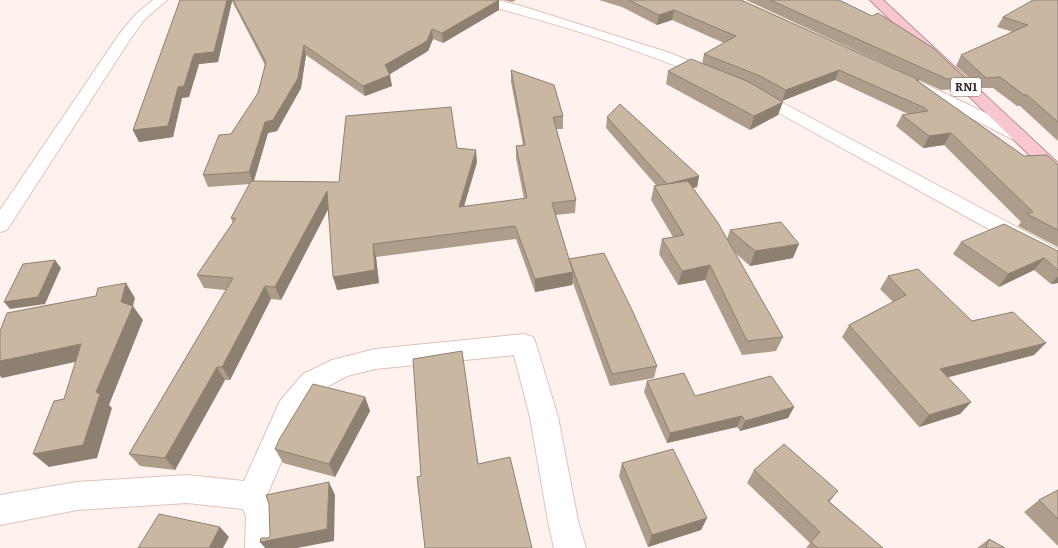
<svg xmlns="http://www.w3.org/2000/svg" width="1058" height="548" font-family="Literata,serif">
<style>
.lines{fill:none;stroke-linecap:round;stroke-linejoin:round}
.street-casing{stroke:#e0c2b8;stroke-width:2}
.highway-casing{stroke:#b59095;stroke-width:2}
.street{fill:#fff;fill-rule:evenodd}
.highway{fill:#f8c6cf;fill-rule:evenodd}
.wall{fill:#ae9d8a}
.shaded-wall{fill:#8d8071}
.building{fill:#cab7a1;stroke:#8d8071}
.labels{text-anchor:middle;stroke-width:3;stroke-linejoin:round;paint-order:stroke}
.shield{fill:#fff;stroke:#746c69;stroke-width:1}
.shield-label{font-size:11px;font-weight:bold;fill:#382d29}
</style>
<rect width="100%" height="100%" fill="#fff2ee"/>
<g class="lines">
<defs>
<path id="street" d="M153,0H167L144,20L131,38L7,230L0,232V210L120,33L136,14Z
M474,0H496L518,5L670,53L716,72L718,75L716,78L711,79L706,78C632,47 554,22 476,3Z
M908,76L1024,131L1026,135L1024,139L1018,140L1012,139L903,83L901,80L903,77Z
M755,89L760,91L1058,249V265L1050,263L750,97L747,94L750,91Z
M524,334L533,337L536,344L558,417L578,521L586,548H554L548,521L530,417L514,355L375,369L347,376L321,390L301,416L267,495L276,516L277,548H245L246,516L243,509L187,503L77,510L0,525V495L77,482L187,475L244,481L280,401L303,374L332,360L375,349Z"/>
<path id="highway" d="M870,0H883L1058,163V179L1052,177Z"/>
</defs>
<use href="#street" class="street-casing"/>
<use href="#highway" class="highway-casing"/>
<use href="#street" class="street"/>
<use href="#highway" class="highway"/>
</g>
<path class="wall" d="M180,0H497L499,10L443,43L433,39L428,51L389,74L392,86L365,96L306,55L301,88L277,131L268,133L254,181L339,182L457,148L477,162L464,206L524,199L516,158V146L523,145L511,82V70L563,116V129H556L576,200L575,213L556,215L569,259L657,366L654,378L610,386L573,283L572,285L535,292L516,239L376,257L379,283L337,290L328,209L281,300L271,299L230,380H225L175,470L140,466L129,454L226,290L204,288L197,275L233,223L231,218L250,184L208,187L203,175L231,134L258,93L265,65L232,1L218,62L199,64L189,97L182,98L173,137L139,142L133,130Z
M503,0H516L512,2Z
M599,0H741L919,80L918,81L1024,156L1058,165V247L1018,226L1021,222L944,145L923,148L896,126L902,115L908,114L835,80L782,101L778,115L750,130L666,84L668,71L702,64L704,54L724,43L672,20L657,25L622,7Z
M746,0H839L965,78L959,89L941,90Z
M1058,0V141L1020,106H1017L993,88H980L956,66L961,55L1013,32L997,27L1003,17Z
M607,117L699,176L697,187L693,188L727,239L730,230L793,258L750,266L734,252L783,337L776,351L742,355L705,280L678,285L659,254L662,239L673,237L651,200L654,186L656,185L606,128Z
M961,242L1058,251V283L1051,284L1034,270L999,287L953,254Z
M888,276L972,321L1034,355L947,377L971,402L960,414L919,427L842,337L849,325L893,302L880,289Z
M647,381L695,396L794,407L788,418L740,431L737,427L667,443L644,392Z
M365,397L370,411L335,477L283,463L275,449Z
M622,463L707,518L701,530L648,547L619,476Z
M754,470L830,502L883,548H806L810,543L747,483Z
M1058,490V546L1024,512L1039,500Z
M989,539L1005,548H977Z"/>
<path class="shaded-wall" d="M227,0H232V1L218,62L199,64L189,97L182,98L173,137L139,142L133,130L178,87L194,54Z
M499,0V10L443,43L442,33Z
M674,10L672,20L657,25L659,15Z
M432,29L433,39L428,51L387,76L385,65Z
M304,45L306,55L301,88L277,131L268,133L253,183L249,172L265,122Z
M839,70L835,80L782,101L786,90Z
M390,75L392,86L365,96L363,86Z
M783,102L778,115L750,130L754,116Z
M951,133L944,145L923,148L929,136Z
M476,150L477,162L460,220L459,207Z
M699,176L697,187L665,195L667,184Z
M327,191L331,204L281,300L275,287Z
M373,244L376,257L379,283L337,290L333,277Z
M799,244L793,258L750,266L755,251Z
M1044,258L1034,270L999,287L1008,274Z
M55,260L61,268L45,304L10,309L4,302Z
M710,265L705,280L678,285L682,271Z
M573,272L572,285L535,292V279Z
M1058,276V283L1051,284Z
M126,283L135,298L133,306L143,320L109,405L112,408L97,458L49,467L33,454L96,392Z
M265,286L271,299L230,380L222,367Z
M1046,343L1034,355L930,382L940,369Z
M81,344L93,358L2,378L0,376V361Z
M217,367L225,380L175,470L165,458Z
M365,397L370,411L335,477L329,464Z
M971,402L960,414L919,427L929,415Z
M794,407L788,418L740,431L745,421Z
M742,416L737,427L667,443L670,433Z
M329,482L335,495L334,541L297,548H265L260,542L327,529Z
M838,491L828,503V501Z
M707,518L701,530L648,547L652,535Z
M220,527L229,537L223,548H209Z"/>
<path class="building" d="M180,0H227L214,52L194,54L184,86L178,87L168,126L133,130Z
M233,0H499L442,33L432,29L427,41L385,65L390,75L363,86L304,45L298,78L273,120L265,122L249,172L203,175L219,135L231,134L258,93L266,62Z
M629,0H741L919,80H916L1024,156L1047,155L1058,165V230L1027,214L1033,212L951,133L929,136L902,115L928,111L925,108L839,70L786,90L758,75L704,54L736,36L674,10L659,15Z
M770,0H839L872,16L878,13L933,48L965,78L947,79Z
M1033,0H1058V122L1027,95H1024L1000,77L986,78L961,55L1028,25L1003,17Z
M691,59L747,81L783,102L754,116L668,71Z
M511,70L554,85L563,116L553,117L576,200L552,203L573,272L535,279L515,226L373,244L375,270L333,277L327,191L275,287L265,286L222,367H217L165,458L129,454L233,278L197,275L236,218H231L251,181L339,182L346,116L451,107L457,148L476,150L459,207L527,198L516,146L525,145Z
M620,104L699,176L667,184L607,117Z
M688,181L718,223L783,337L747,341L710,265L682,271L662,239L684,235L654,186Z
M781,222L799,244L755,251L730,230Z
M1004,224L1058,251V270L1044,258L1008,274L961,242Z
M604,253L632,310L657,366L612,374L569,259Z
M55,260L38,297L4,302L23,264Z
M918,269L972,321L1013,312L1046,343L940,369L971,402L929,415L849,325L906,295L888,276Z
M126,283L121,302L133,306L96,392L100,394L83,445L33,454L54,401L64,399L81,344L0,361V331L7,313L96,296L98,288Z
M462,351L478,464L510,457L532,548H425L417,477L421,476L413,359Z
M684,373L695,396L771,376L794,407L745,421L742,416L670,433L647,381Z
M313,384L365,397L329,464L275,449L280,438Z
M784,444L838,491L828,501L883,548H818L811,542L820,532L754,470Z
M673,449L707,518L652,535L622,463Z
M329,482L327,529L260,542L261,538H268L270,536L269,504L266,495Z
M1058,490V519L1039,500Z
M159,514L220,527L209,548H138Z
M989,539L1005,548H986Z"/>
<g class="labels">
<rect class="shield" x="951" y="78" width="30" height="18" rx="3"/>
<g class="shield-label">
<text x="966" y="91">RN1</text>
</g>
</g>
</svg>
